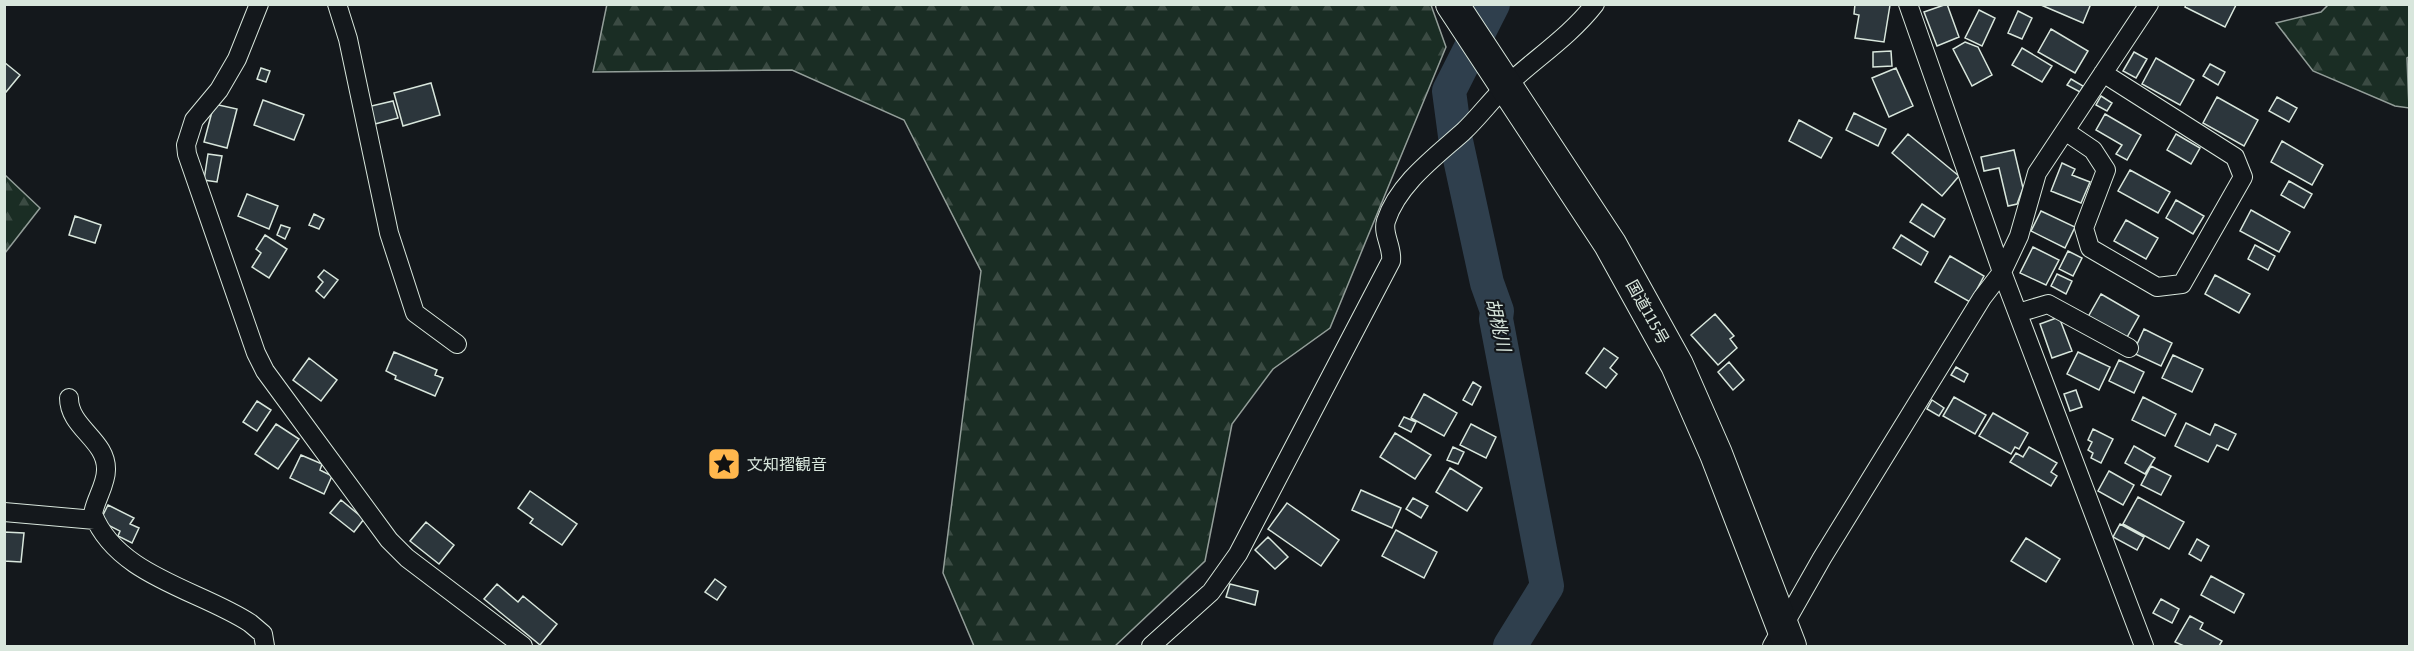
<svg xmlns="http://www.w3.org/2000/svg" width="2414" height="651" font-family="'Asap Condensed','Noto Sans JP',sans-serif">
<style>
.forest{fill:url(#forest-firs);stroke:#939e99;stroke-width:1.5}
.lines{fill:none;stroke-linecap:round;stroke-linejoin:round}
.river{stroke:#2f3f4d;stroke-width:34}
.building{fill:#2c363c;stroke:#d8e6dc;stroke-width:1.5}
.street-casing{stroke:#d8e6dc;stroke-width:20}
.highway-casing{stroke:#d8e6dc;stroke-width:34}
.street{stroke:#14181c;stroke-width:18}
.highway{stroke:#14181c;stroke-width:32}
.labels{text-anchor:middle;stroke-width:4.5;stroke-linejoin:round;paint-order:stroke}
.street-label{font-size:16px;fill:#d8e6dc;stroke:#14181c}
.poi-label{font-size:16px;fill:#d8e6dc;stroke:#14181c;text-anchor:start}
.water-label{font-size:18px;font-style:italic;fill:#d8e6dc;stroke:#14181c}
</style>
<defs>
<pattern id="forest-firs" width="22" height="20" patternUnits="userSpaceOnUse" patternTransform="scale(1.5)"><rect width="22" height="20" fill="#1a2d24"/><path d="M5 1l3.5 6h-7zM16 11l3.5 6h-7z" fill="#3b4b43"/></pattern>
</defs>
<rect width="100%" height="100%" fill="#14181c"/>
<path class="forest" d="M607,4L1431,5L1446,47L1330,328L1273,369L1232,424L1205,561L1115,646H974L943,573L981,271L904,120L792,70L593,72Z
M2329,4L2409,5L2410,56L2407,58L2409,108L2395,106L2313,71L2276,23L2321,12Z
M4,174L40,208L5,253H4Z"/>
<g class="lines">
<path class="river" d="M1493,4L1449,91L1455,136L1487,283L1497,311L1496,319L1547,586L1510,646"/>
</g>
<path class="building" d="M1855,4L1890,5L1884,42L1855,38L1859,15L1854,14Z
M1947,4L1959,37L1937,46L1924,12Z
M2087,4L2090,6L2083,23L2041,5Z
M2186,4H2236V5L2225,27L2185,7Z
M1979,10L1995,18L1982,46L1965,38Z
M2018,11L2032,18L2022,39L2008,33Z
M2051,29L2088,51L2075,73L2038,52Z
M1965,42L1978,47L1992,75L1972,86L1953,49Z
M2022,48L2052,66L2042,82L2012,65Z
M1891,51L1892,66L1873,67V52Z
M2134,52L2147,59L2136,78L2123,71Z
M2156,58L2194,80L2180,105L2142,84Z
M4,62L20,75L6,92L4,91Z
M2210,64L2225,72L2218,85L2203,76Z
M261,68L270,71L266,82L257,79Z
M1896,68L1913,106L1889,117L1872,78Z
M2071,79L2083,86L2080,92L2067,85Z
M431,83L440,115L403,126L394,93Z
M2101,96L2112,103L2107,111L2096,105Z
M2217,97L2258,120L2244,146L2203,123Z
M2277,97L2297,108L2289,122L2269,111Z
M263,100L304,115L294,140L254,125Z
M393,101L398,118L371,125L367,107Z
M214,104L237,109L227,148L204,142Z
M1854,113L1886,129L1878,146L1846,130Z
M2105,114L2141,135L2127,160L2116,154L2122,145L2096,130Z
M1799,120L1832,138L1821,158L1789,141Z
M1908,134L1959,176L1942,196L1892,153Z
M2176,134L2200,148L2191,164L2167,150Z
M2282,141L2323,165L2312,185L2271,162Z
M2014,150L2023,188L2017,204L2008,206L1999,168L1984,171L1981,157Z
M208,154L222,156L217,182L204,180Z
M2062,163L2075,169L2072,175L2090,182L2081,203L2051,191Z
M2130,170L2170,192L2158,213L2118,191Z
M2289,181L2312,194L2304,208L2281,195Z
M247,194L278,206L269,229L238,216Z
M2176,200L2204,216L2193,234L2166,218Z
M1922,204L1945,219L1934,237L1910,222Z
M2251,210L2290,232L2279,252L2240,231Z
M2041,211L2075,227L2065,248L2031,231Z
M314,214L324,219L319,229L309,225Z
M75,216L101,225L95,243L69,235Z
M2126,220L2158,238L2146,259L2114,241Z
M281,225L290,228L285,239L277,235Z
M265,235L287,249L269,278L252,267L261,253L256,249Z
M1901,235L1928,252L1921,265L1893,248Z
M2255,245L2275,256L2268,270L2248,259Z
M2033,247L2059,260L2046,285L2020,273Z
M2068,251L2082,258L2073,276L2059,269Z
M1950,256L1984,276L1970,302L1935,282Z
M324,270L338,280L324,298L316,291L323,282L318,277Z
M2057,274L2072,281L2066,294L2051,286Z
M2215,275L2250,294L2239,313L2205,294Z
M2101,294L2139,316L2126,339L2088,317Z
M1715,314L1734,336L1730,339L1737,348L1718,365L1691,335Z
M2059,317L2072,351L2052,358L2040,324Z
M2144,329L2172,343L2161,366L2133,353Z
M1604,348L1618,358L1610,368L1617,374L1606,388L1586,373Z
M394,352L437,370L435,375L443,378L435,396L395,379L396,376L386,371Z
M2078,352L2110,367L2099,390L2067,374Z
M2173,355L2203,369L2192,392L2162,378Z
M309,358L337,380L321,401L293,380Z
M2119,360L2144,372L2134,393L2109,381Z
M1729,362L1744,380L1733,390L1718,372Z
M1956,367L1968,374L1964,382L1951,375Z
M1473,382L1481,387L1472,405L1463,400Z
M2076,390L2082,407L2070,411L2064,394Z
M1424,394L1457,413L1444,436L1411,418Z
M1954,397L1986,415L1975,434L1943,416Z
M2143,397L2176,414L2165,436L2132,420Z
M1932,400L1944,408L1939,416L1927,409Z
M257,401L271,410L257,431L243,422Z
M1993,413L2028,433L2019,449L2015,447L2011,454L1979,436Z
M1404,417L1416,422L1411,432L1399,426Z
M2186,423L2210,435L2215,424L2236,434L2228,450L2217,445L2208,462L2175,446Z
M276,424L299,439L278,469L255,454Z
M1471,424L1496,437L1486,458L1460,445Z
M2093,429L2113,439L2101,463L2091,458L2093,453L2088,450L2092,442L2088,440Z
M1395,433L1431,455L1415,479L1380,457Z
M2134,446L2155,458L2145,474L2125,463Z
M1453,447L1464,452L1458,464L1447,460Z
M2029,447L2057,463L2051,472L2057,476L2051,486L2010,462L2016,453L2023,457Z
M301,455L322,464L320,470L332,476L324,494L290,478Z
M2151,466L2171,476L2161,495L2141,485Z
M1450,468L1482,488L1467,511L1436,492Z
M2109,471L2134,485L2123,505L2098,491Z
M1361,490L1401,508L1392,528L1352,510Z
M530,491L577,524L562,545L530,523L533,519L518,508Z
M2138,497L2184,522L2169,549L2123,524Z
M1413,498L1428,506L1421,518L1406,509Z
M341,500L364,519L354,532L330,513Z
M1287,503L1339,540L1321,566L1268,529Z
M108,505L134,518L130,524L139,528L132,543L118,536L120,531L100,521Z
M426,522L454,545L439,564L410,541Z
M2120,524L2144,537L2137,550L2113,537Z
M1396,530L1437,552L1424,578L1382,556Z
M4,532L24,533L21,562L4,561Z
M1268,537L1288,557L1275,569L1255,550Z
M2026,538L2060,559L2046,582L2011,561Z
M2197,539L2209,546L2201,561L2189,554Z
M2211,576L2244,594L2234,613L2201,595Z
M715,579L726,587L717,600L705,592Z
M497,584L518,602L523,596L557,624L540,645L484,599Z
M1230,584L1258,591L1255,605L1226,597Z
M2161,599L2179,609L2172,623L2153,613Z
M2190,616L2203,623L2200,629L2222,641L2219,646H2184L2175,642Z"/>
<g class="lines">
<defs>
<path id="street" d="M259,4L237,59L219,90L194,120L186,145L187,154L256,353L265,371L389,540L407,558L523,646
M337,4L348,39L389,233L415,313L457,344
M1908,4L2002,272L2144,646
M2065,131L2093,150L2106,170L2084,228L2090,248L2157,287L2182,284L2243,177L2235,157L2103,73
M2018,313L2048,304L2129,348
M69,398C69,428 107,440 106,470C106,485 95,500 93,514C117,576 200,590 250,623L263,634L265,646
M4,512L95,520
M1151,646L1211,592L1238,554L1391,261C1393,247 1382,234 1386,221C1398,184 1435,157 1463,132C1479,117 1491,100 1507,85C1536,58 1570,36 1595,4
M1772,646L1822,558L1982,298L2002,272L2019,236L2037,173L2149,4"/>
<path id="highway" d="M1452,4L1610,244L1677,365L1716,454L1790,646"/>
</defs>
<use href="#street" class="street-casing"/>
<use href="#highway" class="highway-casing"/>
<use href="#street" class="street"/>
<use href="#highway" class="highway"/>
</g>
<defs>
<symbol id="sight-square" viewBox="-11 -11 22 22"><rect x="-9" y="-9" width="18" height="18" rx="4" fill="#ffb74d" stroke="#14181c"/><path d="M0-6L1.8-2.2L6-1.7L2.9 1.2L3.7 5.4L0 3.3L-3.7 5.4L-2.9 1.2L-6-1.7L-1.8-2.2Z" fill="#111"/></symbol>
</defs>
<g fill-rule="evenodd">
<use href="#sight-square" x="705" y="445" width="38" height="38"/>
</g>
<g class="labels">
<g class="street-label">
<text transform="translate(1648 312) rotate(61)" y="6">国道115号</text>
</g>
<g class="poi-label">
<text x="747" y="470">文知摺観音</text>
</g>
<g class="water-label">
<text transform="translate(1498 325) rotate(77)" y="6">胡桃川</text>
</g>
</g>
<rect width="2414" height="651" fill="none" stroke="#d8e6dc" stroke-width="12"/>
</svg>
